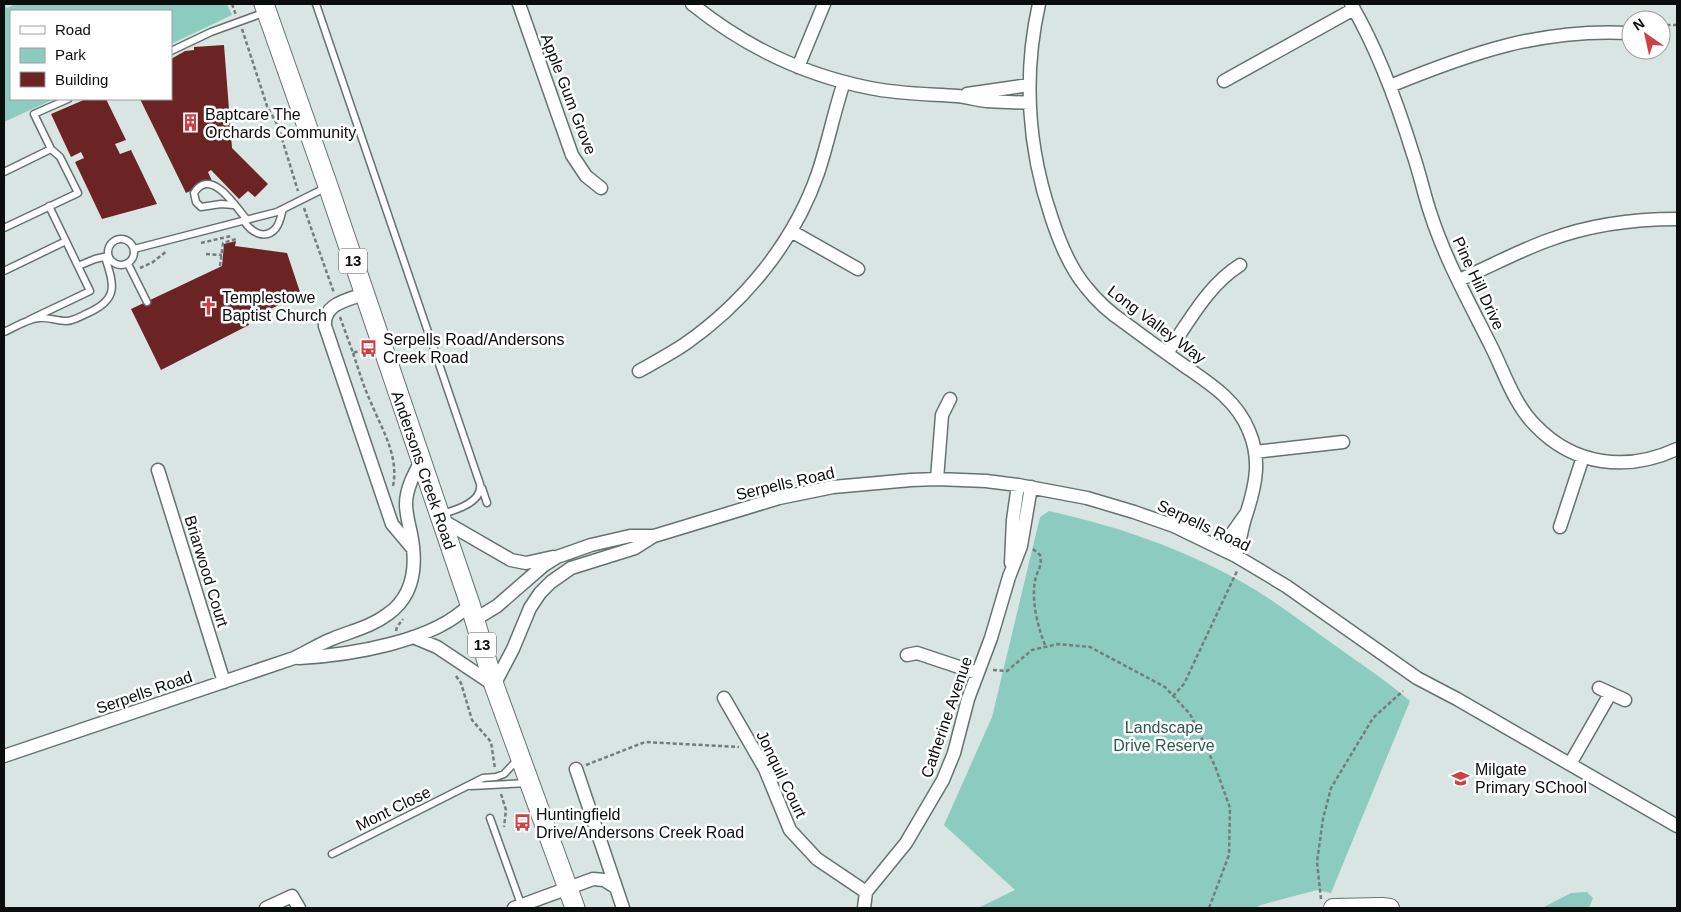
<svg xmlns="http://www.w3.org/2000/svg" width="1681" height="912" font-family="Arial,sans-serif">
<style>
.green{fill:#8cccc0}
.building{fill:#6c2324}
.lines{fill:none;stroke-linecap:round;stroke-linejoin:round}
.lane-casing{stroke:#667270;stroke-width:9}
.street-casing{stroke:#667270;stroke-width:15}
.secondary-casing{stroke:#667270;stroke-width:20}
.primary-casing{stroke:#667270;stroke-width:21}
.path{stroke:#757d7b;stroke-width:2.5;stroke-dasharray:4 2.5;stroke-linecap:butt}
.lane{stroke:#fff;stroke-width:6}
.street{stroke:#fff;stroke-width:12}
.secondary{stroke:#fff;stroke-width:18}
.primary{stroke:#fff;stroke-width:19}
.labels{text-anchor:middle;stroke-width:5;stroke-linejoin:round;paint-order:stroke}
.shield{fill:#fff;stroke:#545656;stroke-width:1}
.shield-label{font-size:15px;font-weight:bold;fill:#0a0e0d}
.street-label{font-size:16px;fill:#0a0e0d;stroke:#fff}
.poi-label{font-size:16px;fill:#0a0e0d;stroke:#fff;text-anchor:start}
.park-label{font-size:16px;fill:#295950;stroke:#fff}
</style>
<rect width="100%" height="100%" fill="#d8e5e2"/>
<path class="green" d="M4,4L7,8L15,4H227L232,15L171,44V11H11V99H54L4,122Z
M1049,511C1117,526 1181,548 1242,582C1274,600 1303,623 1333,644C1359,663 1386,680 1410,701L1331,893L1317,890L1261,905L1255,908H978L1015,890L944,825L992,717L1040,517Z
M1587,892L1593,898L1589,908H1542L1571,893Z"/>
<path class="building" d="M224,45L232,148L268,184L255,197L248,191L239,199L211,170L208,172L212,181L186,193L140,99H171V59L185,51L194,50V47Z
M86,99H106L126,140L115,144L120,154L131,150L157,204L102,219L75,162L84,158L81,152L71,157L51,114Z
M236,241L235,246L287,253L302,298L296,297L247,320L249,325L161,370L131,309L222,266L224,244Z"/>
<g class="lines">
<defs>
<path id="lane" d="M316,4L480,484C483,502 456,510 442,514
M171,51L211,32L266,12
M4,172L51,149
M234,205L221,204L201,207L196,202L194,193C211,166 236,207 247,220
M244,221C251,232 265,241 276,228C280,223 281,215 283,209
M4,228L78,193L60,157L51,149L34,114L68,99
M108 252a13 13 0 1 1 26 0a13 13 0 1 1-26 0Z
M134,249L277,212L327,187
M128,264L147,302
M78,266L95,259L108,256
M4,271L66,241
M29,320L90,291L49,206
M4,332C15,327 27,319 39,318C48,317 57,321 66,321C74,321 81,316 88,313C119,299 114,285 105,257
M482,488L487,503
M471,786L529,783
M490,818L522,907
M332,854L483,778L496,777L504,774L518,759"/>
<path id="street" d="M519,4L572,155L586,176L601,188
M692,4C744,46 804,75 870,88C898,94 928,94 957,96C967,97 977,100 987,101C1001,102 1015,102 1029,103
M1039,4C1023,75 1028,148 1051,216C1059,241 1069,267 1086,287C1097,301 1110,313 1125,323C1145,338 1166,353 1186,367C1212,385 1237,401 1249,431C1261,459 1256,484 1247,512C1242,526 1240,541 1236,556
M1351,4C1378,50 1397,102 1413,154C1420,174 1424,195 1431,215C1446,261 1470,304 1491,346C1504,372 1514,404 1535,425C1574,466 1627,472 1677,449
M798,67L824,4
M1224,81L1354,9
M1390,86C1471,53 1541,28 1631,33
M967,94L1029,85
M791,231L858,269
M1459,280C1489,267 1518,251 1549,240C1589,225 1635,219 1677,219
M364,294C347,300 323,304 325,326L392,524L413,549
M1167,353C1189,322 1207,286 1240,265
M639,371C655,362 670,354 685,344C745,302 794,242 818,173C828,143 834,112 844,82
M1255,452L1343,442
M158,470L224,682
M937,479L942,415L950,399
M440,519L511,560L526,563L553,557
M1560,527L1583,457
M1221,549L1245,515
M1011,563L1013,520L1018,485
M474,620L497,606L543,566L557,557L591,545L630,536H654
M413,637L437,647L494,685L513,649L530,608L540,593L551,582L571,568L635,548L654,536L779,498L833,487L911,480L937,479L986,481L1018,485L1087,498L1134,512L1174,526L1236,556L1286,586L1417,678L1457,699L1677,826
M907,655L917,653L977,673
M299,658C349,655 435,642 470,604
M1599,688L1625,700
M724,698L765,769L790,830L817,859L866,892
M4,756L294,658C307,652 319,644 332,639C351,631 371,627 388,614C415,595 417,564 411,534C409,524 406,514 406,504C406,489 414,474 421,461
M1570,764L1610,694
M576,769L623,908
M266,908L292,896L299,908
M514,908L593,879L604,880L615,887
M864,908L866,892L906,843L943,780L954,753L968,699L991,638L1009,577L1021,546L1031,487"/>
<path id="secondary" d="M1333,908L1382,907L1390,908"/>
<path id="primary" d="M264,4L328,186L470,604L494,685L575,908"/>
</defs>
<use href="#lane" class="lane-casing"/>
<use href="#street" class="street-casing"/>
<use href="#secondary" class="secondary-casing"/>
<use href="#primary" class="primary-casing"/>
<path class="path" d="M232,4L236,15
M1661,28L1665,25H1677
M242,29L267,106L278,126L298,191
M304,208L334,293
M201,243L231,236
M206,254L222,255
M220,266L223,243L236,239
M140,268L153,262L167,251
M340,317L353,353L368,348
M353,353C359,371 364,388 372,405C383,431 399,457 393,486
M1033,549L1040,555C1042,567 1039,567 1036,577C1030,597 1038,629 1046,647
M396,631L397,627L403,619
M993,670L1007,671L1032,650L1058,644L1090,647L1165,687L1190,714L1215,766L1230,808L1229,855L1209,908
M456,676L461,683L472,720L491,742L495,769
M1173,696L1184,684L1237,571
M586,765L645,742L739,747
M501,794L506,810L504,827
M1321,899L1317,862L1323,819L1331,788L1373,718L1403,691"/>
<use href="#lane" class="lane"/>
<use href="#street" class="street"/>
<use href="#secondary" class="secondary"/>
<use href="#primary" class="primary"/>
</g>
<defs>
<symbol id="building-bare" viewBox="-9 -9 18 18"><path d="M-4-6H4V6H1V3H-1V6H-4ZM-2.5-4.3h1.7v1.8h-1.7ZM.8-4.3h1.7v1.8H.8ZM-2.5-1h1.7V.8h-1.7ZM.8-1h1.7V.8H.8Z" fill="#cf4046" stroke="#fff" stroke-width="2.5" paint-order="stroke"/></symbol>
<symbol id="church-bare" viewBox="-9 -9 18 18"><path d="M-1.2-6h2.4v3.5h3.3v2.4h-3.3V6h-2.4V-.1h-3.3v-2.4h3.3Z" fill="#cf4046" stroke="#fff" stroke-width="2.5" paint-order="stroke"/></symbol>
<symbol id="bus-bare" viewBox="-9 -9 18 18"><path d="M-5-6H5V4H4V6H2V4H-2V6H-4V4H-5ZM-3.5-4V0h7V-4ZM-3.5 1.2v1.5H-2V1.2ZM2 1.2v1.5H3.5V1.2Z" fill="#cf4046" stroke="#fff" stroke-width="2.5" paint-order="stroke"/></symbol>
<symbol id="school-bare" viewBox="-9 -9 18 18"><path d="M0-5L7-2L0 1L-7-2ZM-4 1L0 2.5L4 1V4Q0 6-4 4Z" fill="#cf4046" stroke="#fff" stroke-width="2.5" paint-order="stroke"/></symbol>
</defs>
<g fill-rule="evenodd">
<use href="#building-bare" x="178" y="110" width="25" height="25"/>
<use href="#church-bare" x="196" y="294" width="25" height="25"/>
<use href="#bus-bare" x="356" y="336" width="25" height="25"/>
<use href="#school-bare" x="1448" y="766" width="25" height="25"/>
<use href="#bus-bare" x="510" y="810" width="25" height="25"/>
</g>
<g class="labels">
<g class="shield">
<rect x="339" y="248.5" width="28" height="25" rx="4"/>
<rect x="468" y="632.5" width="28" height="25" rx="4"/>
</g>
<g class="shield-label">
<text x="353" y="266">13</text>
<text x="482" y="650">13</text>
</g>
<g class="street-label">
<text transform="translate(569 94) rotate(69)" y="6">Apple Gum Grove</text>
<text transform="translate(1479 283) rotate(65)" y="6">Pine Hill Drive</text>
<text transform="translate(1157 324) rotate(37)" y="6">Long Valley Way</text>
<text transform="translate(424 470) rotate(71)" y="6">Andersons Creek Road</text>
<text transform="translate(785 483) rotate(-13)" y="6">Serpells Road</text>
<text transform="translate(1204 525) rotate(25)" y="6">Serpells Road</text>
<text transform="translate(207 571) rotate(73)" y="6">Briarwood Court</text>
<text transform="translate(144 692) rotate(-19)" y="6">Serpells Road</text>
<text transform="translate(946 717) rotate(-71)" y="6">Catherine Avenue</text>
<text transform="translate(782 774) rotate(64)" y="6">Jonquil Court</text>
<text transform="translate(393 808) rotate(-26)" y="6">Mont Close</text>
</g>
<g class="poi-label">
<text x="205" y="120">Baptcare The<tspan x="205" dy="18">Orchards Community</tspan></text>
<text x="222" y="303">Templestowe<tspan x="222" dy="18">Baptist Church</tspan></text>
<text x="383" y="345">Serpells Road/Andersons<tspan x="383" dy="18">Creek Road</tspan></text>
<text x="1475" y="775">Milgate<tspan x="1475" dy="18">Primary SChool</tspan></text>
<text x="536" y="820">Huntingfield<tspan x="536" dy="18">Drive/Andersons Creek Road</tspan></text>
</g>
<g class="park-label">
<text x="1164" y="733">Landscape<tspan x="1164" dy="18">Drive Reserve</tspan></text>
</g>
</g>
<rect width="1681" height="912" fill="none" stroke="#0a0e0d" stroke-width="10"/>
<rect x="10" y="10" width="162" height="90" fill="#ffffff" stroke="#9d9f9e"/>
<rect x="20" y="26" width="25" height="8" fill="#ffffff" stroke="#9d9f9e"/>
<text x="55" y="35" font-size="15" fill="#0a0e0d">Road</text>
<rect x="20" y="48" width="25" height="15" fill="#8cccc0" stroke="#9d9f9e"/>
<text x="55" y="60" font-size="15" fill="#0a0e0d">Park</text>
<rect x="20" y="72" width="25" height="15" fill="#6c2324" stroke="#9d9f9e"/>
<text x="55" y="85" font-size="15" fill="#0a0e0d">Building</text>
<g transform="translate(1646 35) rotate(326)"><circle r="24" fill="#ffffff" stroke="#9d9f9e"/>
<path d="M0-4L9 19L0 12L-9 19Z" fill="#cf4046"/>
<text y="-8" font-size="14" font-weight="bold" text-anchor="middle" fill="#0a0e0d">N</text>
</g>
</svg>
